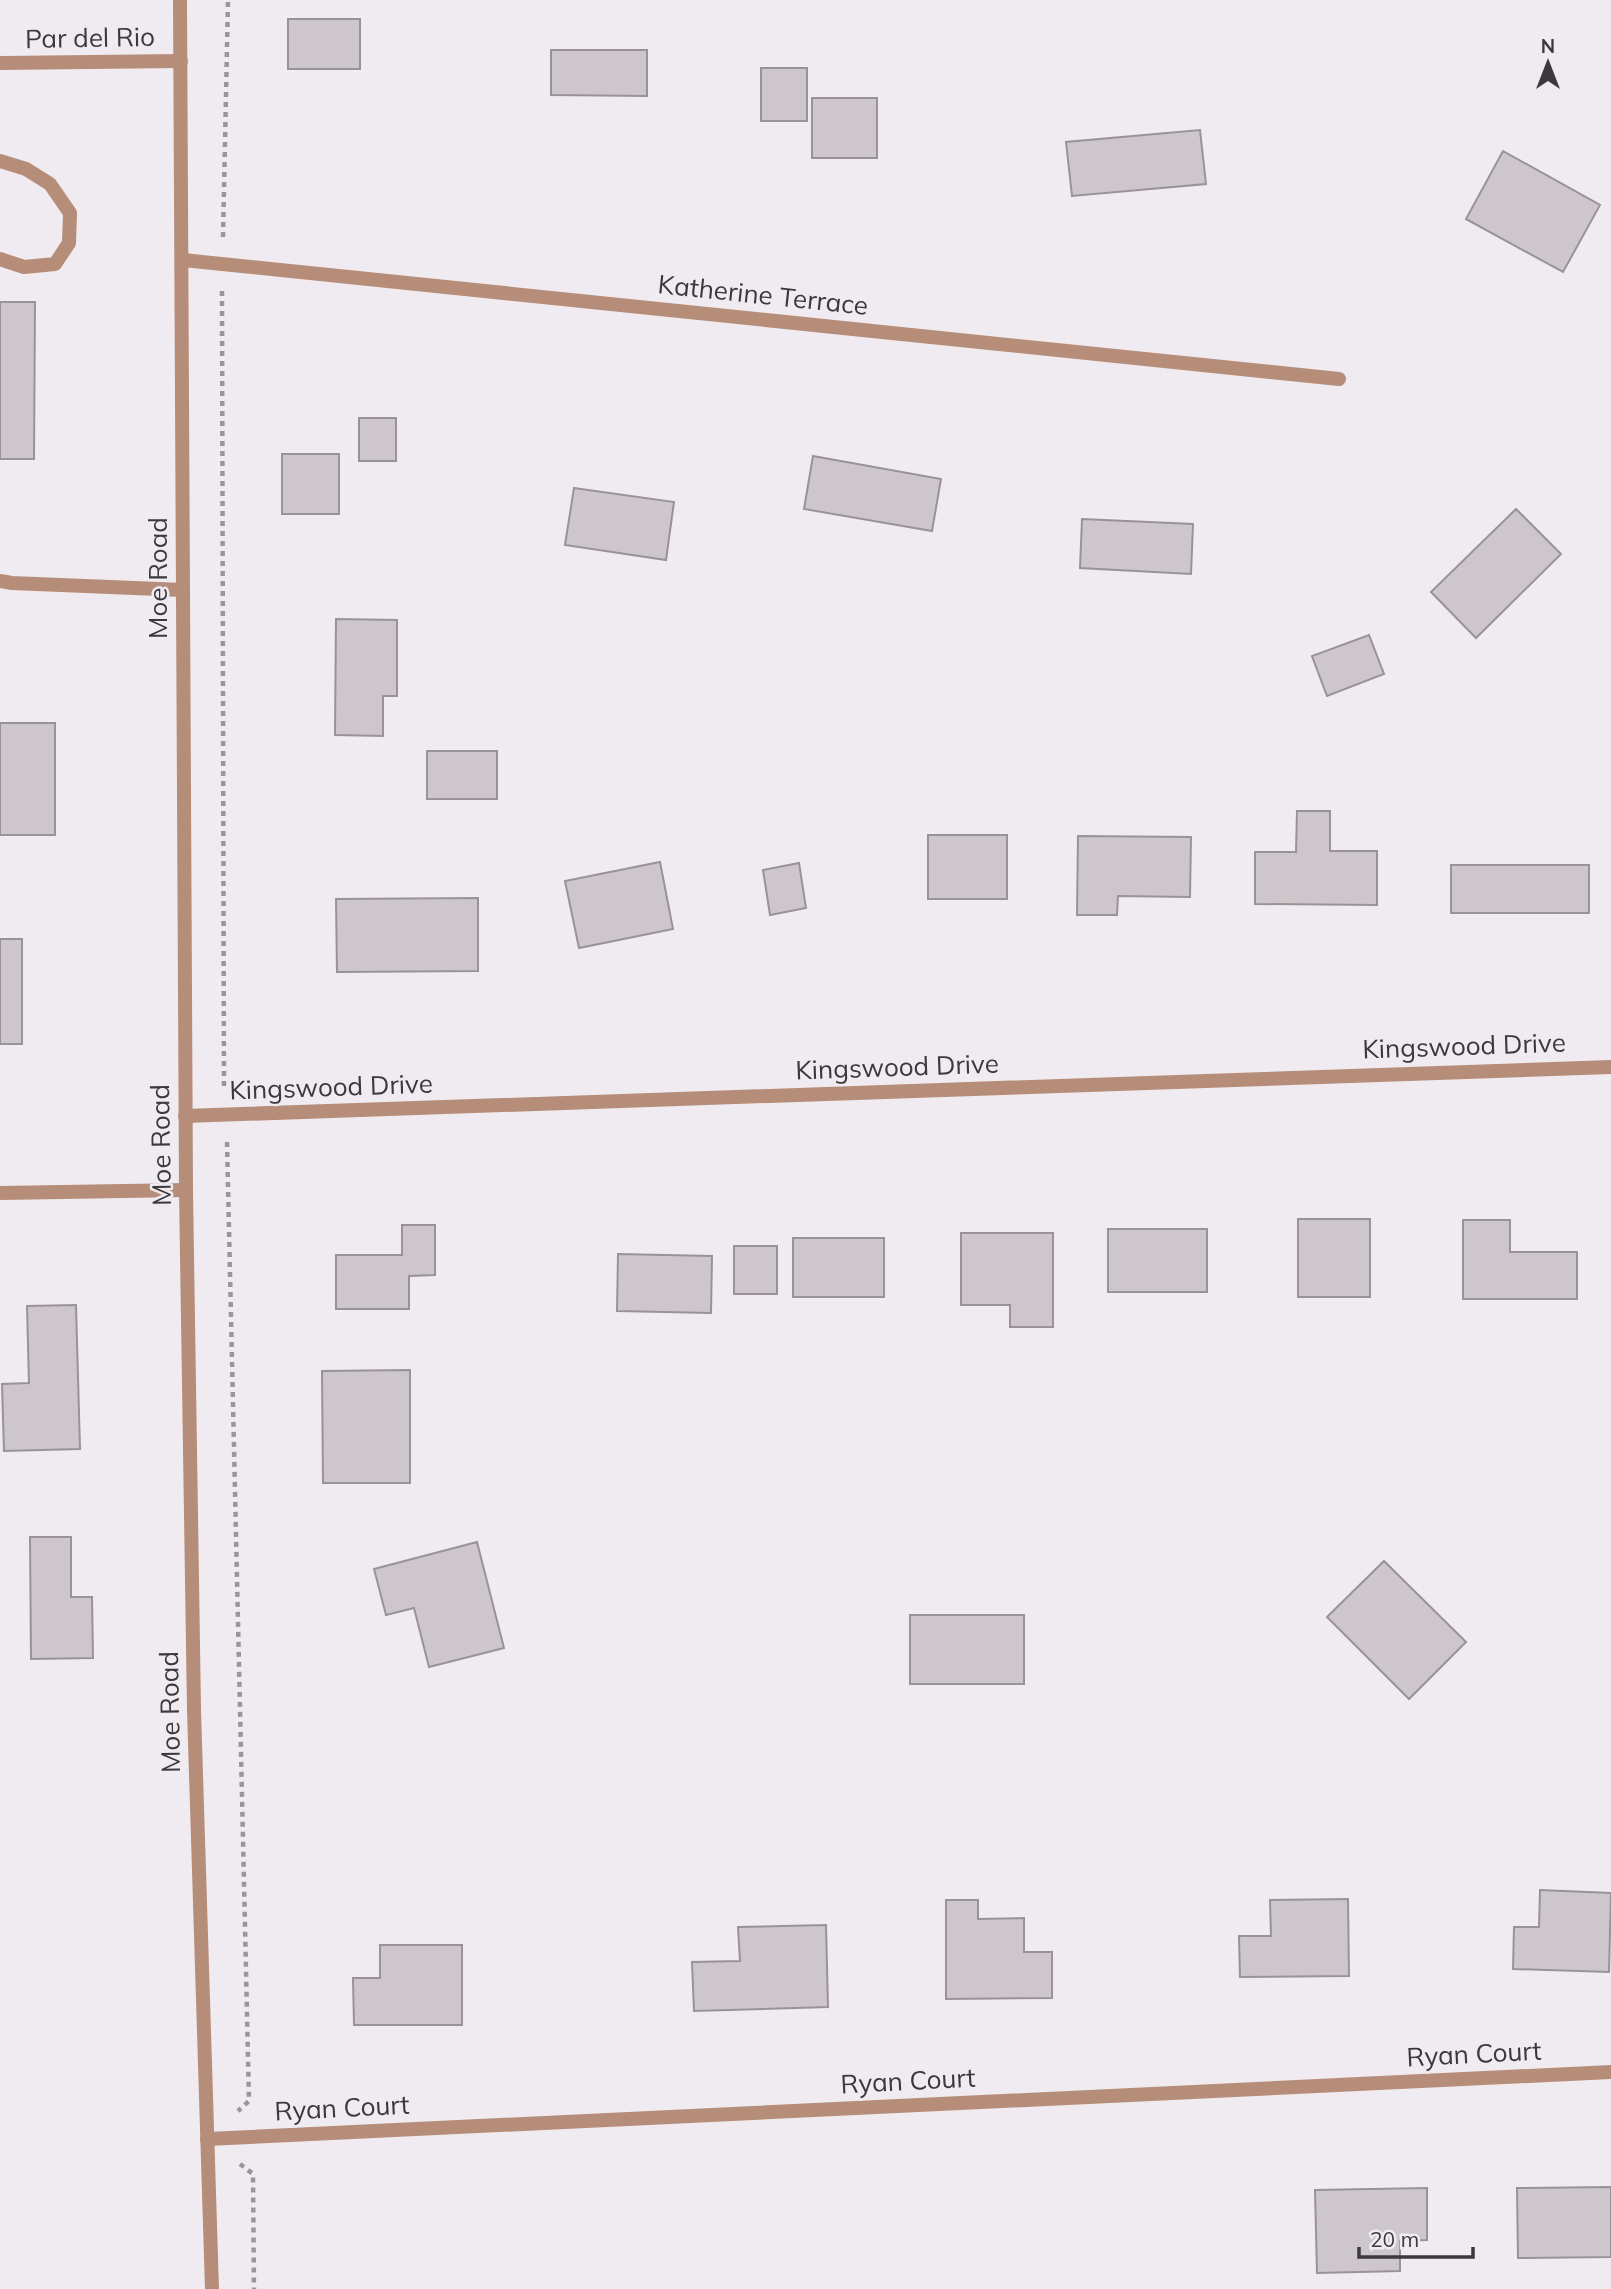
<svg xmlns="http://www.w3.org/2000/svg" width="1611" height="2289" font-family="Mulish,sans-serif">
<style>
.building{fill:#cdc7cb;stroke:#999397;stroke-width:2}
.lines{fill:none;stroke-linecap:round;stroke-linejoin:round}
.path{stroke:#999699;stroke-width:4.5;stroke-dasharray:5 5;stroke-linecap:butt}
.service{stroke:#b68d79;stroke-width:14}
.minor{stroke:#b68d79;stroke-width:14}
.tertiary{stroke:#b68d79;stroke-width:14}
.labels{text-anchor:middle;stroke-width:5;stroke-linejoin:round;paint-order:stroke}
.street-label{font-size:26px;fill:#3b393b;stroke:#f0ebf0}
</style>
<rect width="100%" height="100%" fill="#f0ebf0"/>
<path class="building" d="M288,19H360V69H288Z
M551,50H647V96L551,95Z
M761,68H807V121H761Z
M812,98H877V158H812Z
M1200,130L1206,184L1072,196L1066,142Z
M1503,151L1600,205L1563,272L1466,219Z
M0,302H35L34,459H0Z
M359,418H396V461H359Z
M282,454H339V514H282Z
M813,456L941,479L932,531L804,509Z
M574,488L674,502L666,560L565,545Z
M1516,509L1561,554L1476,638L1431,592Z
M1082,519L1193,524L1191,574L1080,568Z
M336,619L397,620V696H383V736L335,735Z
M1369,635L1384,674L1327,696L1312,656Z
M0,723H55V835H0Z
M427,751H497V799H427Z
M1297,811H1330V851H1377V905L1255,904V852H1296Z
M928,835H1007V899H928Z
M1078,836L1191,837L1190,897L1118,896L1117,915H1077Z
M660,862L673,929L579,948L565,881Z
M799,863L806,908L770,915L763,870Z
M1451,865H1589V913H1451Z
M478,898V971L337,972L336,899Z
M0,939H22V1044H0Z
M1298,1219H1370V1297H1298Z
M1463,1220H1510V1252H1577V1299H1463Z
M402,1225H435V1275L409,1276V1309H336V1255H402Z
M1108,1229H1207V1292H1108Z
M961,1233H1053V1327H1010V1305H961Z
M793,1238H884V1297H793Z
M734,1246H777V1294H734Z
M618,1254L712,1256L711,1313L617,1311Z
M76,1305L80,1449L4,1451L2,1384L29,1383L27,1306Z
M410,1370V1483H323L322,1371Z
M30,1537H71V1597H92L93,1658L31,1659Z
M477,1542L504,1648L429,1667L414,1608L386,1615L374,1569Z
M1384,1561L1466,1642L1409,1699L1327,1617Z
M910,1615H1024V1684H910Z
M1540,1890L1611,1893L1609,1972L1513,1969L1514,1927H1539Z
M1348,1899L1349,1976L1240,1977L1239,1936H1271L1270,1900Z
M946,1900H978V1919L1024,1918V1952H1052V1998L946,1999Z
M826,1925L828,2007L694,2011L692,1962L740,1961L738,1927Z
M380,1945H462V2025H354L353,1978H380Z
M1611,2187V2257L1518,2258L1517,2188Z
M1427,2188V2240L1400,2241V2271L1317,2273L1315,2190Z"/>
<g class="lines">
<path class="path" d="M223,237L228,0
M222,291L224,1088
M227,1142L249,2101L238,2111
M240,2164L253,2174L254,2289"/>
<path class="service" d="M0,161L26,169L50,184L70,213L69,243L55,264L24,267L0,259
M0,581L12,583L183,590
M0,1193L186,1190"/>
<path class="minor" d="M0,63L181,61
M183,260L1339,379
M185,1116L1611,1067
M207,2139L1611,2072"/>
<path class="tertiary" d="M180,0L186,1190L194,1710L212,2289"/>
</g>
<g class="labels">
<g class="street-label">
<text transform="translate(90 38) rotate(-1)" y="9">Par del Rio</text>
<text transform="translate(763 295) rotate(6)" y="9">Katherine Terrace</text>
<text transform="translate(158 578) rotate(-90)" y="9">Moe Road</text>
<text transform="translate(1464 1046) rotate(-2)" y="9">Kingswood Drive</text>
<text transform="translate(897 1067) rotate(-2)" y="9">Kingswood Drive</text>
<text transform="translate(331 1087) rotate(-2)" y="9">Kingswood Drive</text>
<text transform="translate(161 1145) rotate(-91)" y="9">Moe Road</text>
<text transform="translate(170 1712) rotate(-91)" y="9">Moe Road</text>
<text transform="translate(1474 2054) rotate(-3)" y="9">Ryan Court</text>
<text transform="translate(908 2081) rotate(-3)" y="9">Ryan Court</text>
<text transform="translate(342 2108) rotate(-3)" y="9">Ryan Court</text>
</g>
</g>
<g transform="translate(1548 63)" stroke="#f0ebf0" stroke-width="5" paint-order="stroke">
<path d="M0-5L12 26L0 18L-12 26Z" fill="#3b393b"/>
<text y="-10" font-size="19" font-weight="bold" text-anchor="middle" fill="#3b393b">N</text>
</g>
<path d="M1359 2247v10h114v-10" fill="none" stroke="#3b393b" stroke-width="3.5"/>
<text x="1370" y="2247" font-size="21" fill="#3b393b" stroke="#f0ebf0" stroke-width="5" paint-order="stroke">20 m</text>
</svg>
